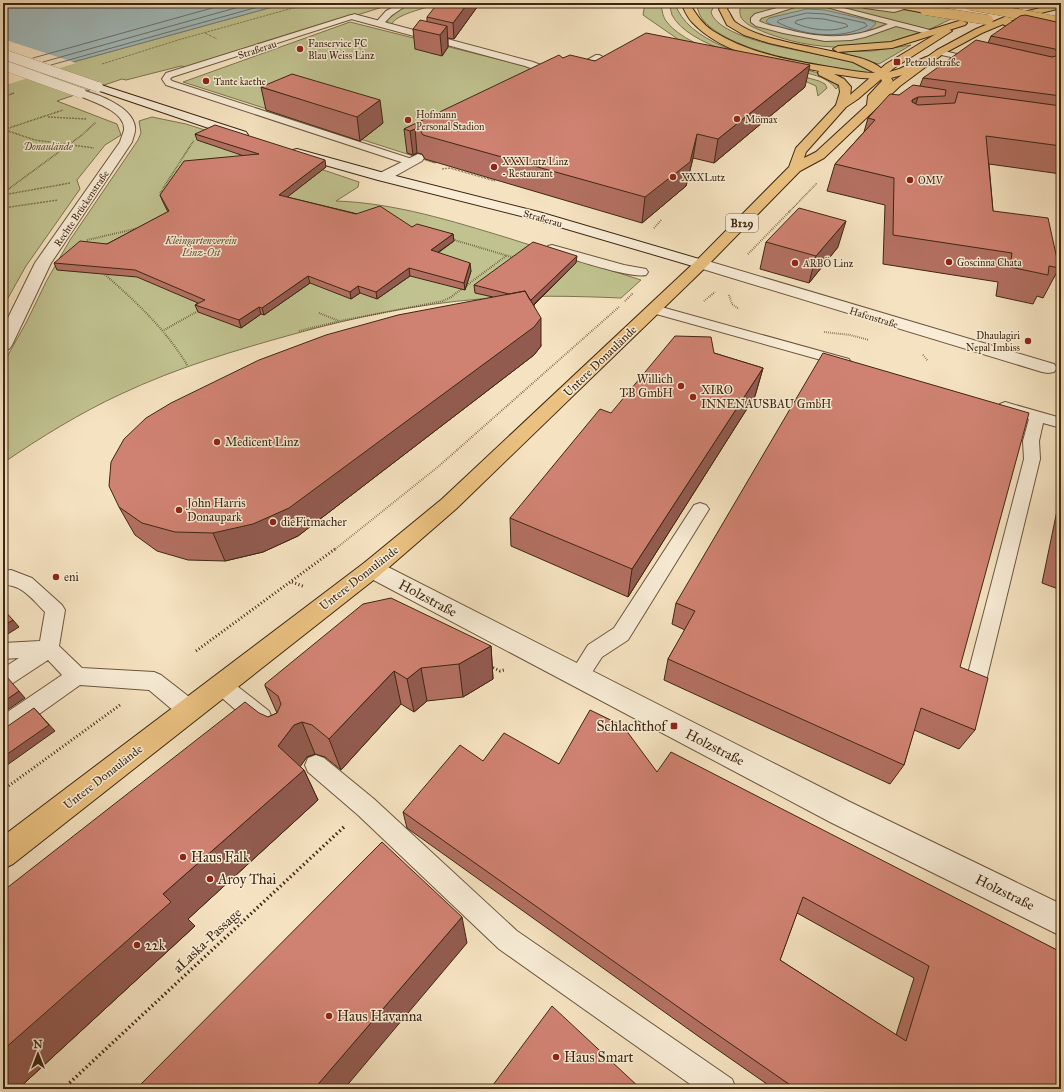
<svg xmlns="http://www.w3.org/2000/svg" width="1064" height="1092" font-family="'IM FELL Great Primer',serif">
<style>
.green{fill:#c0c28f;stroke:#7f7450}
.water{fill:#a1bbbd;stroke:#798078}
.pier{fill:#f5e2c0}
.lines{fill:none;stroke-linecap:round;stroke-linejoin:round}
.shore{stroke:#707167;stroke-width:1}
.ferry{stroke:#574c3c;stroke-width:1;stroke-dasharray:2 2;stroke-linecap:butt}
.lane-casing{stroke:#6c563d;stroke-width:2}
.street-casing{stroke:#6c563d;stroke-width:2}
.secondary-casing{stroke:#3e2711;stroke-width:2}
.primary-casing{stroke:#3e2711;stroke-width:2}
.highway-casing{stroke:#3e2711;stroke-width:2}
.path-far4{stroke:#3e2711;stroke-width:1;stroke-dasharray:0.5 1;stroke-linecap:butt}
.path-far3{stroke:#3e2711;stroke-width:1.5;stroke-dasharray:0.5 1;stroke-linecap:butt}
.path-far2{stroke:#3e2711;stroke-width:2;stroke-dasharray:0.5 1.5;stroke-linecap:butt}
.path-far1{stroke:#3e2711;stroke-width:3;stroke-dasharray:1 2.5;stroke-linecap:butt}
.path{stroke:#3e2711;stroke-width:3.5;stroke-dasharray:1.5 3;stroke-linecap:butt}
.lane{fill:#f8ecd6;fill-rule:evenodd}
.street{fill:#f8ecd6;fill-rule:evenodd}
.secondary{fill:#f8ecd6;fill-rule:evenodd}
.primary{fill:#eac180;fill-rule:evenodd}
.highway{fill:#eac180;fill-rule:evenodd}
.street-bridge-casing{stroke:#6c563d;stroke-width:10;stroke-linecap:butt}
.secondary-bridge-casing{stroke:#3e2711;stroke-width:10;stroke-linecap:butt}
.highway-bridge-casing{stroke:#3e2711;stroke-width:10;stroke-linecap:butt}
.street-bridge{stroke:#f8ecd6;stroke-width:10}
.secondary-bridge{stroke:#f8ecd6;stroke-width:10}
.highway-bridge{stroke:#eac180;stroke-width:10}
.wall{fill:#b37062;stroke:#3e2711;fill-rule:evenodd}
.shaded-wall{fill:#925b50;stroke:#3e2711}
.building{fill:#d08272;stroke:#3e2711;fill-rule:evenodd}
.poi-dot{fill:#8f2418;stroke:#f8ecd6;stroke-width:1.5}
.labels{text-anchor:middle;stroke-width:3;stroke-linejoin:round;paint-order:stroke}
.far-poi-label{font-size:10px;fill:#3e2711;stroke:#f8ecd6;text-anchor:start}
.far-street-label{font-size:10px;fill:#3e2711;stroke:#f8ecd6}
.far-park-label{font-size:10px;font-style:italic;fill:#5e4e30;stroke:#f8ecd6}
.shield{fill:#f8ecd6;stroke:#76624c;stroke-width:1}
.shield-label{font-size:11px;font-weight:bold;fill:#3e2711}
.street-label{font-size:12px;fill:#3e2711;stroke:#f8ecd6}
.poi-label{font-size:12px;fill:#3e2711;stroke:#f8ecd6;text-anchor:start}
.near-street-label{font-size:14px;fill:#3e2711;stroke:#f8ecd6}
.near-poi-label{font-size:14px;fill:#3e2711;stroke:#f8ecd6;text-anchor:start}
</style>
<rect width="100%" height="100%" fill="#f5e2c0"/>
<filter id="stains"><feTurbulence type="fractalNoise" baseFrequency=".005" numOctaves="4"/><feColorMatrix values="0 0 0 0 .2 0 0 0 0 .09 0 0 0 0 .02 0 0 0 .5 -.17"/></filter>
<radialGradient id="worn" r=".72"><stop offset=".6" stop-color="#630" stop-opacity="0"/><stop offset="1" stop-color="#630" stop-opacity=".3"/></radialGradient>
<path class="green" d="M287,3H395L191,68L181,66L126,80L122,79L57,101L117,124L121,135L105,145L77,180L80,189L26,266L3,307V83L73,62Z
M409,3H443C433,6 395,14 392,24L387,23L388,19Z
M645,3H661C662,9 662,15 666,21C690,54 780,69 819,81L825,84L827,88L818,96L816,86L800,79L685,44L643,15Z
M669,3H675C686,42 753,58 788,66C801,69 832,73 838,87L836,89C828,76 807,73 792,70C761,62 688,46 672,15C671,11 670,7 669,3Z
M696,3H718L714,6L711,12C719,42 819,53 847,60C856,62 864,67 873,71L868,73C828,68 724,52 701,17C699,14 697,7 696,3Z
M742,3H874L953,18C931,29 908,40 884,44C844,51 802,47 764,32C758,29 748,26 743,20C739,16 740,11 740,6Z
M350,22L588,82L435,163L183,82Z
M911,45L879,64L832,52L872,51Z
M152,117L186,124L211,132L359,182L358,187L336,201C395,203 452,221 508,238C552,252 597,266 641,280L621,298C574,296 527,295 480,299C418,304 355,317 294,334C236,350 176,368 121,394C80,413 41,437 3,463V364L27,321L47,280L70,240L138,140L141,133L139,121Z"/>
<path class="water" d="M3,3H287L73,62L3,83Z
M807,9L825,10L872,21L876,23C871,32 853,36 843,38C829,41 775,32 766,21L769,18Z"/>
<path class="pier" d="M3,39L76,63L9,84L3,81Z"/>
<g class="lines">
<path class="shore" d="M807,13L825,14L865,23L867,26C841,40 803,36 777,22L779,20Z
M808,18L824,19L846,24L848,26C833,33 810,30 795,23L796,21Z
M33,58L230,3
M43,62L253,3
M51,65L272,3"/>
<path class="ferry" d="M3,6L14,3"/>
<defs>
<path id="lane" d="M401,3H410L392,15L385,22L387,25L386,27H380L377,22L378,20L386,11Z
M795,3H807L761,18L759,21C766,25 774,26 782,28C819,39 853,40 888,24L812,3H824L934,31L935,33L931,35L896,26L865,37L851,40L825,41L783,33L756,26L751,22V18L755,14Z
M862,4L894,8L907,5L911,7L894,12L865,8L861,6Z
M351,15H354L358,17L172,77L170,79L172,81L415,160L416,162L415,164H407L166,85L162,79L166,73Z
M937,50H940L978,59L982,61L978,63L937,54Z
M596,55H599L603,57L574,73L571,74L567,71Z
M552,245L624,265L646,269L648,272L646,275C630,279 568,257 548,252L546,249L548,246Z
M654,305L849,359L851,362L849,365L844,366L839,365L649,312L647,309L649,306Z
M1005,402L1061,418V428L1043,423L1039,441L1040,459L985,685L982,691L975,694L968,691L965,685L1024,459L1023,441L1029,419L1000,410L997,407L1000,404Z
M700,503L706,505L709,509L628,640L602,657L585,683L578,686L571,683L568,677L588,645L614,628L694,505Z
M11,570L32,578L62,605L65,610L59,646L82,668L154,672L161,675L197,703L200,710L197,717L189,719L181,717L149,690L80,685L11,734L3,737V715L62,675L48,660L10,685L3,688V668L19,658L3,659V643L40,641L45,612C33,600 22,584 3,585V571Z
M221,676L228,679L269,711L272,718L269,725L261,727L253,725L214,691L211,685L214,679Z
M316,755L324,758L374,799L517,931L732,1079L736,1089H697L499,949L358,815L308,772L305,765L308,758Z"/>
<path id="street" d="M354,14L533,62L546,67L547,69L542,72L525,66L351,19L349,17Z
M81,90C98,94 133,107 135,127C136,132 133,137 132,142L51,263L12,345L9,349L3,350V328L35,263L120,142C121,138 123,134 124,130C126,111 91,101 77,95L76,93L77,91Z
M418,154L422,155L424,158L422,161L388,180H378L377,177L378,174Z
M701,259L1054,364L1057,368L1054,372L1048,373L1042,372L696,267L693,264L696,261Z
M372,560L380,563L850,802L1061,904V936L830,822L364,575L361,569L364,563Z"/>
<path id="secondary" d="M98,84L246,132L248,135L246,138H238L94,89L93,87L94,85Z
M297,149L388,174L539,212L706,261L709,264L706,267L701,269L696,267L529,218L378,180L293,156L291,153L293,150Z"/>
<path id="primary" d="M1061,3V8L1013,20L982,33L943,54L900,86L824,158L800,171L706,267L456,509L380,575L13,864L3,869V836L364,563L442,499L696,261L789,167L796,148L838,103L850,95L886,64L944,29L947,28L952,31L894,68L858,99L846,107L806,152L804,158L816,152L892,82L937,50L976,29L1007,16Z"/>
<path id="highway" d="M681,3H689C696,14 702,24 713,31C749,54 794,61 836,68C849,70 862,73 875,73L853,62L769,43L744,35L727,25L719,9L723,3H731L727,9C730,13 732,19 735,22C762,42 815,46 848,55C861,58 877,62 886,73L899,69L926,57L930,56L935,59L934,61L906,74L891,78L893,81L878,97L879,105L877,107L873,108L867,105L868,96L882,81L881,79L861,78L834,74L844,79L851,87L850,98L848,105L842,108L836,105L840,92L839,85L819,75L818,73L819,71C776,63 723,55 692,22C687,17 684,9 681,3Z
M884,3H902L928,8L929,10L925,13L888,6Z
M956,3H973L974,5L970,8L957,5Z
M1015,3H1026L1016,9L1012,6Z
M962,20L967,23L965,25L892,48L838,52L833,49L838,46L891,42Z
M1007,20L1061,31V37L1004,25L1002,23Z"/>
</defs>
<use href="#lane" class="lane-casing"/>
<use href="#street" class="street-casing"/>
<use href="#secondary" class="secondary-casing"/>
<use href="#primary" class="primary-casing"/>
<use href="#highway" class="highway-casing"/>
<path class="path-far4" d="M205,33L217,39
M102,64L178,40L311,3
M12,94L14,93"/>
<path class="path-far3" d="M3,97L14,93
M48,117L87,119
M3,130L63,110
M5,130L35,140L94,148
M442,169L450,168L495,181
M3,193L82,135L96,122
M160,193L194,140
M3,195L70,183
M3,208L58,200
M789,212L817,183"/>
<path class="path-far2" d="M654,228L662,219
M451,239L515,258
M87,240L139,228
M748,254L790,211
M102,272C134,300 165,328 187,365
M729,295L732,304L739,309
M625,301L633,293
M704,301L715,292
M319,313L339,321
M164,330L200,310
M299,331L340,321L443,301L451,297L506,256
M824,332L850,335L869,340
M923,355L928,361
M334,550L439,466L620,306"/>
<path class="path-far1" d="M292,582L305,587
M196,651L335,549
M490,666L500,671L504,670
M3,790L120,705"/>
<path class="path" d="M3,790L5,789
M63,1089L345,826"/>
<use href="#lane" class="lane"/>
<use href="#street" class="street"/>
<use href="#secondary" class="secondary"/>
<use href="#primary" class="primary"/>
<use href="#highway" class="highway"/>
<defs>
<path id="street-bridge" d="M3,65L81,93"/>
<path id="secondary-bridge" d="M3,54L98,87"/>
<path id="highway-bridge" d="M970,5L1061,22
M925,10L988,20"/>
</defs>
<use href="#street-bridge" class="street-bridge-casing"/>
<use href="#secondary-bridge" class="secondary-bridge-casing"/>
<use href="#highway-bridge" class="highway-bridge-casing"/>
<use href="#street-bridge" class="street-bridge"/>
<use href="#secondary-bridge" class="secondary-bridge"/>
<use href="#highway-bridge" class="highway-bridge"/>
</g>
<path class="wall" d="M480,3L454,39L448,38V47L442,56L415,49L413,29L427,21V17Z
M1061,23V174L989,164L993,211L1059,268L1043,298L1037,296L1033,304L996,296L998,282L883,264L885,205L827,191L835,164L864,132L868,118L899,95L920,86L923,78L988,43L991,36Z
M563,58L595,61L805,87L714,163L693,158L686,186L642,223L425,159L422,154L417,153L413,155L407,153L404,129Z
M261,87L383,123L360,141L266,110Z
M195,134L326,167L287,197L412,227L453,234L454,241L438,253L471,271L465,290L410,276L377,299L360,293L351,299L310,283L264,315L261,314L241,328L198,312L195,305L198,303L137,277L57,270L54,263L107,244L168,212L163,202L160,195L244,156L197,140Z
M766,242L838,247L809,283L760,269Z
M576,263L534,305L541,346L534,355L298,536L263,552L225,561L188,560L157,551L135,535L119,507L493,297L475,293L474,285Z
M714,353L763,368L755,396L628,597L511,546L510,518L611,413Z
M1061,498V590L1042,583L1059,501Z
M676,603L960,667L975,730L959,749L914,730L904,765L890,784L664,680L668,659L685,630L672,624Z
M491,646L493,679L463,697L427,701L414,712L401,704L341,770L325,757L315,754L307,757L300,766L304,770L318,800L188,919L195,926L18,1089H3L268,717L277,713L265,686Z
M483,761L559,764L657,772L1061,952V1089H774L698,1036L407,828L403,812ZM797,913L914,978L896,1035L780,960Z"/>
<path class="shaded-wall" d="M468,3H480L454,39L453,23Z
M447,26L448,47L442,56L440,35Z
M810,65L805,87L714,163L718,139Z
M918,97L910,122L912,100Z
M380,100L383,123L360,141L357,117Z
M415,129L417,153L413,155L410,131Z
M697,134L693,158L686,186L642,223L645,197Z
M325,160L326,167L281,202L279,195Z
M846,221L838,247L809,283L816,256Z
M453,234L454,241L431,257V250Z
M577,256L576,263L531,307V300Z
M470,263L471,271L465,290L464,283Z
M409,268L410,276L377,299L376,292Z
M308,276L310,283L264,315L262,308Z
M358,286L360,293L351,299L350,292Z
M259,307L261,314L241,328L239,320Z
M541,318V346L534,355L298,536L263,552L225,561L213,533Z
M763,368L755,396L628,597L632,569Z
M13,620L19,627L3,637V626Z
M491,646L493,679L463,697L459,664Z
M421,668L427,701L414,712L407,679Z
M394,671L401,704L341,770L329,739Z
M19,691L25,698L3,713V702Z
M34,708L55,731L3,768V757Z
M302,722L315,754L307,757L293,777L278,746L294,725Z
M304,770L318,800L188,919L195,926L18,1089H3V1050L163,894Z
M462,917L467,943L344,1089H314Z"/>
<path class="building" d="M438,3H468L453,23L427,17Z
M1025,15L1061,23V96L923,78L976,40L1052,57L1056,56L1057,52L1055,49L991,36L1020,16Z
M420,20L447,26L440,35L413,29Z
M646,33L810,65L718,139L697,134L690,162L645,197L423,135L420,130L415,129L410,131L404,129L559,55L563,58L570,55L595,61Z
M292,74L380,100L357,117L261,87Z
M913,85L946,90L945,96L918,97L912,100V102L918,105L955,103L958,92L1061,106V146L986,136L993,211L1048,218L1059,268L1049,266L1048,275L1010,267L1012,253L893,235L894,178L835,164L875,120L868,118L890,94L899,95Z
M215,125L325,160L279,195L356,214L380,206L412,227L417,224L453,234L431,250L470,263L464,283L409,268L376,292L358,286L350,292L308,276L262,308L259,307L239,320L195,305L205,300L135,270L54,263L80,241L107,244L169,211L160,195L184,161L259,154L195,134Z
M799,208L846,221L816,256L766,242Z
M533,242L577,256L531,300H530L525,291L509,294L474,285Z
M525,291L541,318L534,327L289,508L253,524L213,533L175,532L142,523L119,507L109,486L111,462L124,439L146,418L171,403L259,360L326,335L398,315Z
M675,336L711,337L714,353L763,368L632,569L510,518L600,409L611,413Z
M823,353L1029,413L960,667L988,678L975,730L921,708L904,765L668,659L695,611L676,603Z
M1061,545V563L1058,562Z
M391,598L491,646L459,664L421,668L407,679L394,671L329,739L312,725L302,722L294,725L278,746L304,770L163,894L171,902L3,1050V891L245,702L259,713L268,717L277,713L281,704L278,696L265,686V684L363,604Z
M3,609L13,620L3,626Z
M7,677L19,691L3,702V679Z
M34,708L49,725L3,757V729L5,728Z
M590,710L623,726L657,772L671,752L1061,952V1089H796L705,1026L403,812L460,745L483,761L504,733L559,764ZM803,897L929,966L906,1041L780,960Z
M382,842L462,917L314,1089H136Z
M552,1006L641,1089H490Z"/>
<g class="poi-dot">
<circle cx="300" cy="49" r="4"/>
<rect x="893" y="58" width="8" height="8" rx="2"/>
<circle cx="206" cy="81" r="4"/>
<circle cx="737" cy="119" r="4"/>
<circle cx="408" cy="120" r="4"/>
<circle cx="494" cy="167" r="4"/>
<circle cx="673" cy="177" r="4"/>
<circle cx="910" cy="180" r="4"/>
<circle cx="949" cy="262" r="4"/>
<circle cx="795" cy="263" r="4"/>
<circle cx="1028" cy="341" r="4"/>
<circle cx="681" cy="386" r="4"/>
<circle cx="693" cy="397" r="4"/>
<circle cx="217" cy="442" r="4"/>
<circle cx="179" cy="510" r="4"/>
<circle cx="273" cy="522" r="4"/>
<circle cx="56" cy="577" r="4"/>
<rect x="670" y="722" width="8" height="8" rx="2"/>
<circle cx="183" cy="857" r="4"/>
<circle cx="210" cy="879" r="4"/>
<circle cx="137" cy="945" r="4"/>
<circle cx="329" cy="1016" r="4"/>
<circle cx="556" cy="1057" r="4"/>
</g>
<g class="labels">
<g class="far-poi-label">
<text x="308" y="47">Fanservice FC<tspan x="308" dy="12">Blau Weiss Linz</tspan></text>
<text x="905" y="66">Petzoldstraße</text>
<text x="214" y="85">Tante kaethe</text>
<text x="416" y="118">Hofmann<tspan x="416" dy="12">Personal Stadion</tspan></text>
<text x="745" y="123">Mömax</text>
<text x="502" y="165">XXXLutz Linz<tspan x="502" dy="12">- Restaurant</tspan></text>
<text x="681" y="181">XXXLutz</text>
<text x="918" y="184">OMV</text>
<text x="957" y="266">Goscinna Chata</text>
<text x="803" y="267">ARBÖ Linz</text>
<text x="1020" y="339" text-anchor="end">Dhaulagiri<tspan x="1020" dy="12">Nepal Imbiss</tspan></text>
</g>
<g class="far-street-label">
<text transform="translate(257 49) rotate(-18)" y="4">Straßerau</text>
<text transform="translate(81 208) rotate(-56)" y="4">Rechte Brückenstraße</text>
<text transform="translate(543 218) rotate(16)" y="4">Straßerau</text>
<text transform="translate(874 317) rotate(17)" y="4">Hafenstraße</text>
</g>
<g class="far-park-label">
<text x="48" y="150">Donaulände</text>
<text x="201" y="244">Kleingartenverein<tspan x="201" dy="12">Linz-Ost</tspan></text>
</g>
<rect class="shield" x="726" y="214" width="32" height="18" rx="3"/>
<g class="shield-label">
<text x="742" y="227">B129</text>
</g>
<g class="street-label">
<text transform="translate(600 361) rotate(-44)" y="4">Untere Donaulände</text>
<text transform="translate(359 578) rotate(-38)" y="4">Untere Donaulände</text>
<text transform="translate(103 777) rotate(-38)" y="4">Untere Donaulände</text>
</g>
<g class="poi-label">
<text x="673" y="383" text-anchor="end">Willich<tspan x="673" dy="14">TB GmbH</tspan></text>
<text x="701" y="394">XIRO<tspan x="701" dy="14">INNENAUSBAU GmbH</tspan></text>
<text x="225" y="446">Medicent Linz</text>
<text x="187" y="507">John Harris<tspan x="187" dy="14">Donaupark</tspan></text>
<text x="281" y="526">dieFitmacher</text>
<text x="64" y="581">eni</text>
</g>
<g class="near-street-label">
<text transform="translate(428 598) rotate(28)" y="5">Holzstraße</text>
<text transform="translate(715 747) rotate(27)" y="5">Holzstraße</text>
<text transform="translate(1005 892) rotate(26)" y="5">Holzstraße</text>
<text transform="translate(207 940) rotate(-43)" y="5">aLaska-Passage</text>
</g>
<g class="near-poi-label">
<text x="666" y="731" text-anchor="end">Schlachthof</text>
<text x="191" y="862">Haus Falk</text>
<text x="218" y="884">Aroy Thai</text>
<text x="145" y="950">22k</text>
<text x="337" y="1021">Haus Havanna</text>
<text x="564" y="1062">Haus Smart</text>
</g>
</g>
<rect width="1064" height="1092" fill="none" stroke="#f5e2c0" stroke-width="16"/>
<rect x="4" y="4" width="1056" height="1084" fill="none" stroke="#3e2711" stroke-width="2"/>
<rect x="8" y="8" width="1048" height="1076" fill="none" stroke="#3e2711"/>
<g transform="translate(38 1054)" stroke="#f8ecd6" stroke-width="3" paint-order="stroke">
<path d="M0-3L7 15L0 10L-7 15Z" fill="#3e2711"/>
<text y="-6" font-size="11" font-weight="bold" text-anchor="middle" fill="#3e2711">N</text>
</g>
<rect width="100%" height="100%" filter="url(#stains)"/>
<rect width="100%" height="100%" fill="url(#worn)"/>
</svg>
